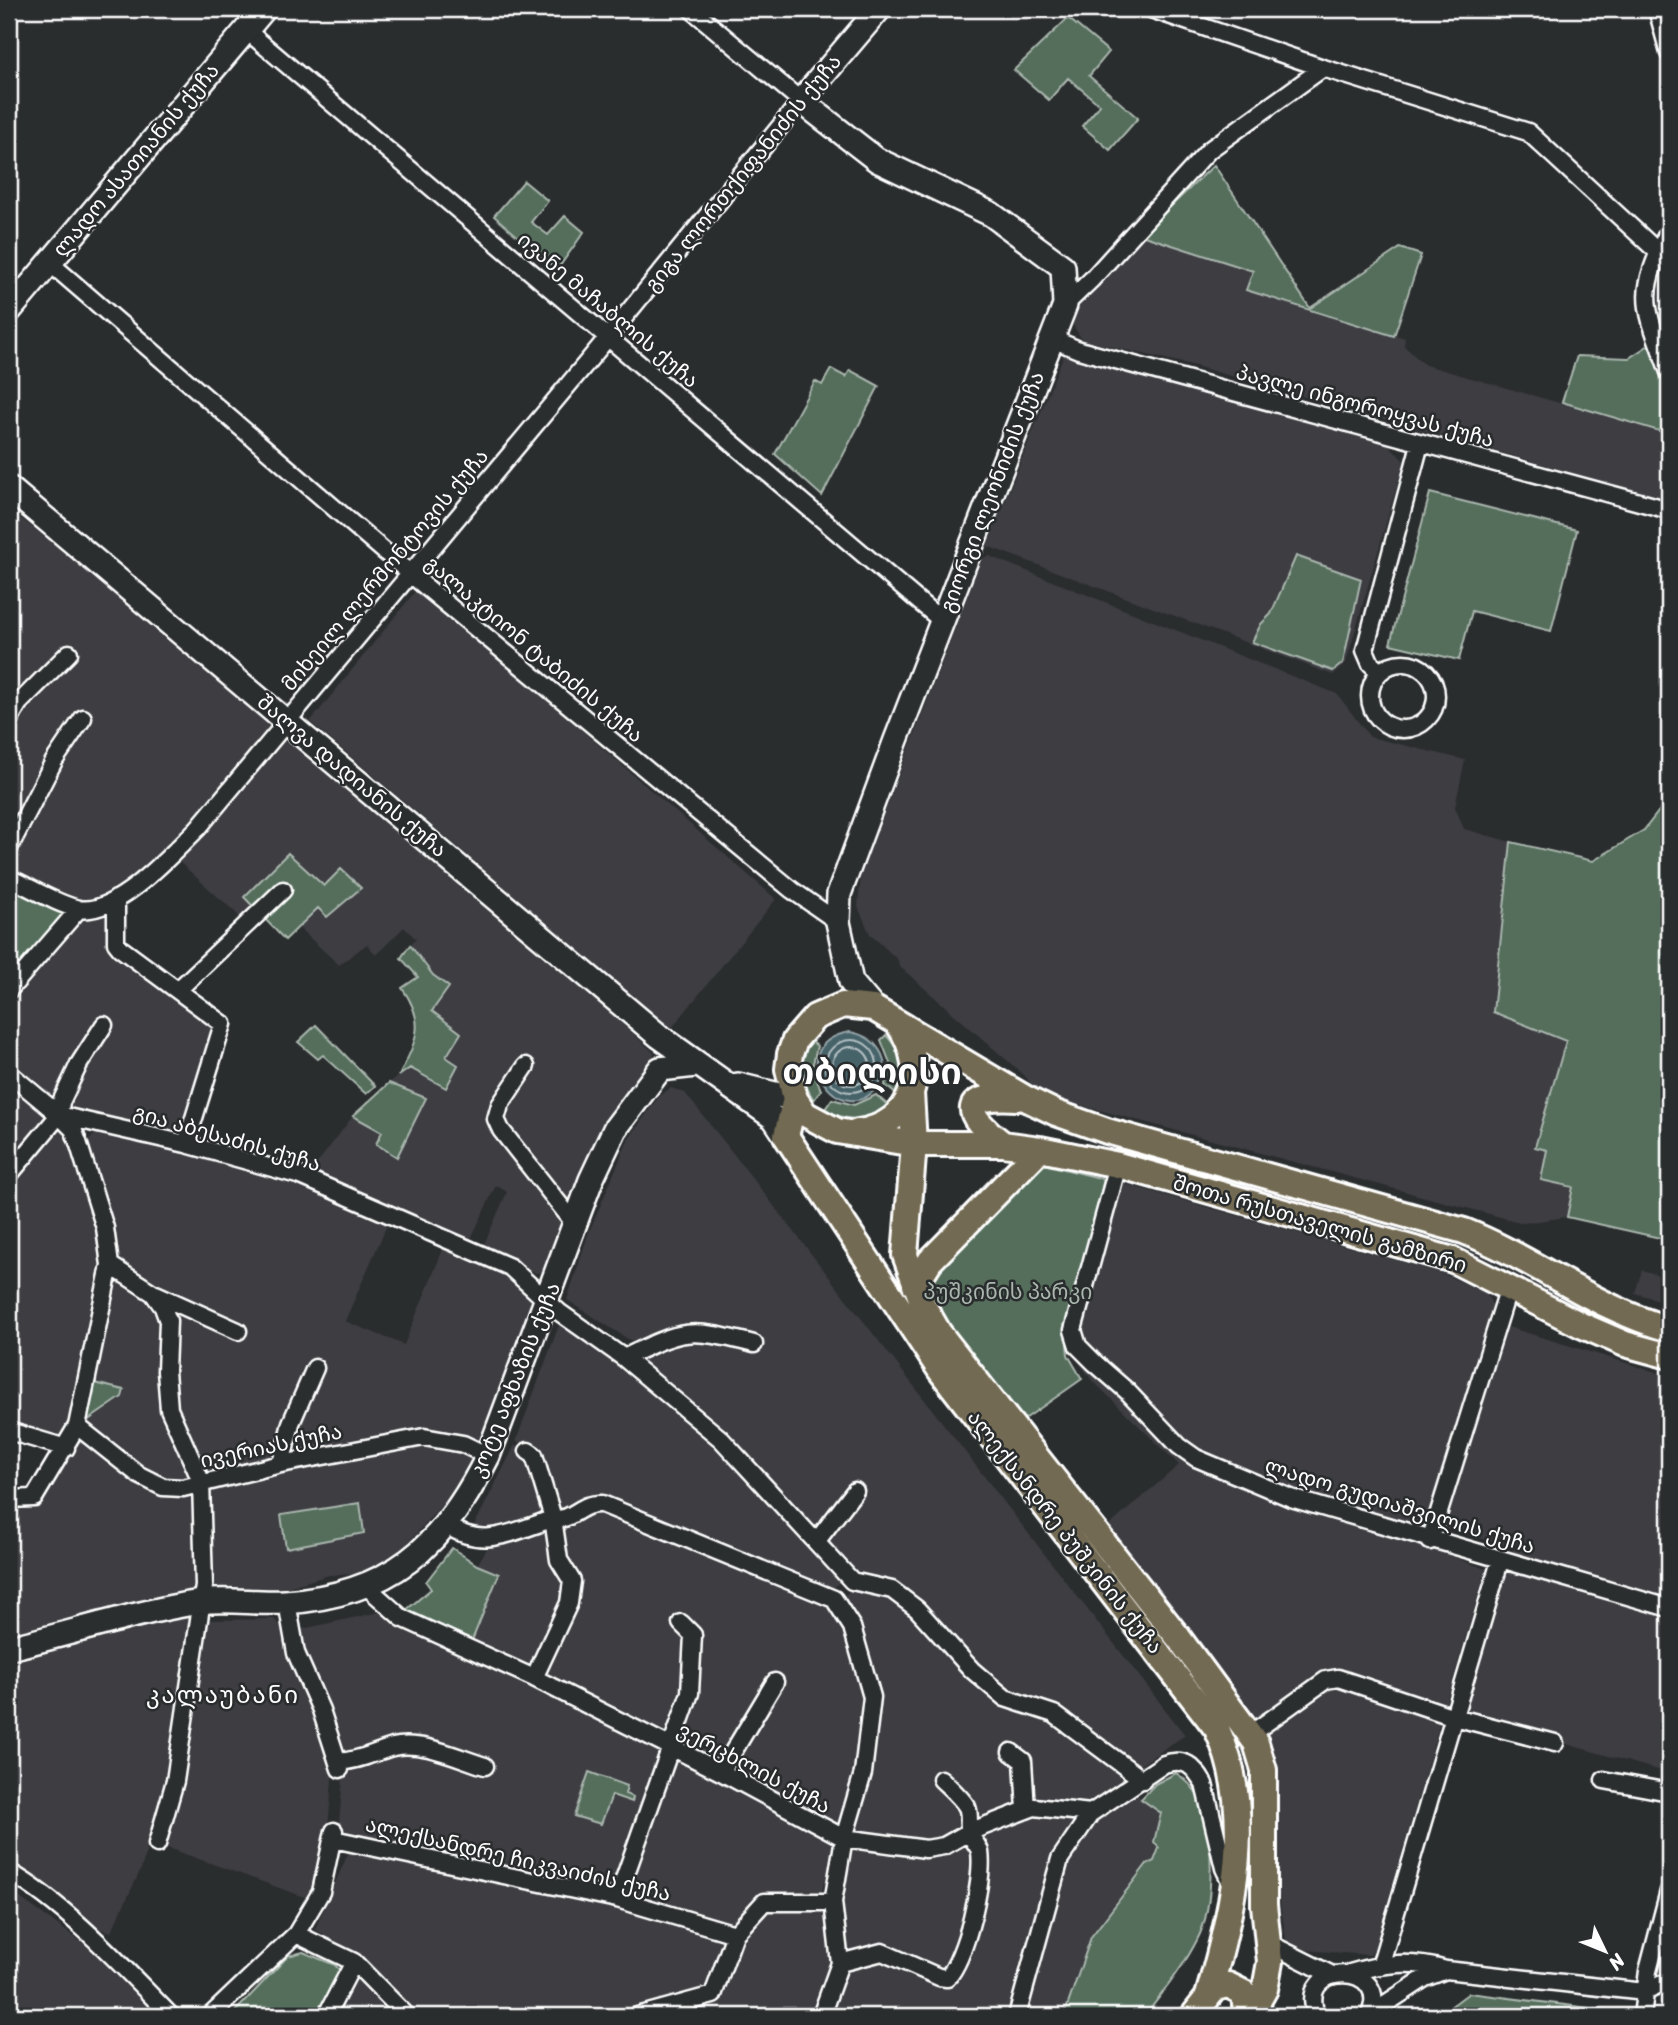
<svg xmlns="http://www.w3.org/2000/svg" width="1678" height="2025" font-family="Sriracha,'Noto Sans Georgian',sans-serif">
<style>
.built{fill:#3e3d43}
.green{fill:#546e5c;stroke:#aab6ae;stroke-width:2}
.water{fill:#47636b;stroke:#91a1a6;stroke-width:2}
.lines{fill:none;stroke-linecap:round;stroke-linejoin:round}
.shore{stroke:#b5c1c4;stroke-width:2}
.street-casing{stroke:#fff;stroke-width:21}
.secondary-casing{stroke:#fff;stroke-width:28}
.primary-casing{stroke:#fff;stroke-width:30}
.street{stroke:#2a2d2e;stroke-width:16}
.secondary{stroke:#2a2d2e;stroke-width:23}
.primary{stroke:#736b52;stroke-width:24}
.labels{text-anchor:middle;stroke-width:5;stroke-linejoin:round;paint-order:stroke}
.street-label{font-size:21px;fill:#fff;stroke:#2a2d2e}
.park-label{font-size:21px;fill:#aab6ae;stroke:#2a2d2e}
.quarter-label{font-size:24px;letter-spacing:2px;fill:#fff;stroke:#2a2d2e}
.town-label{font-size:35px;font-weight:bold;fill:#fff;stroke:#2a2d2e}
</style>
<rect width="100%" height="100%" fill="#2a2d2e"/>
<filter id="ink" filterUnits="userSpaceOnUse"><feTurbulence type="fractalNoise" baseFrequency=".0143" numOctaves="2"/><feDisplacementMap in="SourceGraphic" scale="14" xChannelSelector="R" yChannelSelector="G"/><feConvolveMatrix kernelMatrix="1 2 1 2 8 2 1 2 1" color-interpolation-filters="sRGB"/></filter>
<g filter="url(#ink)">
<path class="built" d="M1141,235L1253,271L1247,290L1405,338L1404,346L1425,365L1669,434V500L1192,365L1082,340L1073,325L1074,315L1095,283Z
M1066,349L1388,444L1404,461L1346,663L1333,675L987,546Z
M9,509L279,720L165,855L108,899L79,902L9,866Z
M989,556L1337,694L1370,737L1465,760L1455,807L1464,829L1511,842L1493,1012L1566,1041L1535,1147L1547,1150L1573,1187L1567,1217L1523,1223L1050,1097L1035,1089L1025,1076L899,966L898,960L870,934L858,907L861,874L982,558Z
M418,588L776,899L663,1039L498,899L507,889L310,722Z
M289,735L495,906L654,1053L649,1076L548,1272L536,1273L482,1249L507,1192L496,1185L469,1243L309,1174L353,1116L383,1133L426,1098L389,1083L410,1068L458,1066L446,1057L431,1011L449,987L433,975L410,945L416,939L404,927L376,955L367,944L339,965L298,927L318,908L328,916L340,869L324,887L288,853L244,897L258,911L246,922L176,859Z
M99,913L116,923L117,947L217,1021L183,1139L62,1111L9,1068L10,1001L81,914Z
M9,1078L51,1118L9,1169Z
M671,1088L685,1093L725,1143L1185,1735L1139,1766L1060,1713L1019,1697L984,1675L929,1616L848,1573L639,1367L636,1344L567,1300L589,1232L628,1140L659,1096Z
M58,1120L71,1133L108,1266L64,1446L9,1429V1181Z
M101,1128L277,1172L390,1218L345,1321L404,1345L446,1242L500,1265L538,1302L484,1449L416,1433L353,1439L204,1477L173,1391L171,1320L118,1267L87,1151L90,1139Z
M1114,1181L1441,1273L1486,1293L1496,1312L1425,1547L1486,1569L1445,1706L1328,1672L1254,1727L1103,1531L1179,1465L1091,1379L1078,1361L1076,1348Z
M1642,1270L1669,1278V1303L1635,1293Z
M112,1272L153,1299L162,1311L164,1372L192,1479L162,1482L81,1425L121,1397L124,1390L90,1382Z
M561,1320L620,1361L714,1439L843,1578L828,1594L591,1495L562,1512L546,1493L537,1454L516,1441Z
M1508,1327L1669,1376V1773L1464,1715L1514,1548L1444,1528Z
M77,1434L134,1478L195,1489L198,1594L49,1628L9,1633V1503L24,1504Z
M423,1444L459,1449L478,1458L468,1476L406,1545L365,1574L329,1575L285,1588L213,1592L204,1483Z
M515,1445L532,1455L544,1502L537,1520L487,1535L474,1526Z
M597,1508L831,1602L849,1627L868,1696L859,1772L845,1816L838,1825L670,1737L540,1674L574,1602L560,1541L566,1525Z
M549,1524L552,1537L549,1564L567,1581V1589L531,1671L471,1643L499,1574L477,1565L490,1544Z
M860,1584L902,1598L976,1682L1055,1717L1132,1775L1096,1803L1027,1802L979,1820L934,1844L849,1834L877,1702L842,1597Z
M380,1612L542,1685L667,1746L617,1892L338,1835L344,1766L305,1659L298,1630Z
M191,1614L167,1789L141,1869L111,1932L96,1928L39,1882L9,1866V1658Z
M274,1619L288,1634L333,1767L327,1842L318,1887L310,1899L160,1845L179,1786L208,1620Z
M1328,1686L1442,1716L1374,1949L1370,1955L1304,1950L1286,1940L1272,1851L1279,1766L1263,1731Z
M673,1753L837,1838L819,1901L764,1900L735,1929L620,1893Z
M1133,1792L1161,1812L1154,1841L1159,1848L1154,1861L1076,1985L1064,2016H1021L1054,1896L1081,1837L1109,1804Z
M1023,1813L1082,1815L1014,2016H824L843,1969L837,1921L849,1843L942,1851Z
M350,1849L615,1903L730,1939L711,1994L632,2016H411L370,1966L315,1929Z
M9,1890L101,1956L156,2016H9Z
M829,1904L837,1962L816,2016H642L713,1996L737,1936L762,1907Z
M356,1975L402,2016H333Z"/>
<path class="green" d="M1068,18L1109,52L1089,76L1138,118L1110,150L1082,126L1100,105L1068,78L1049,100L1014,70Z
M1214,165L1310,308L1400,248L1421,255L1394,336L1246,290L1253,271L1141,235Z
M524,181L548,201L531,222L548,235L565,216L584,232L557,270L494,216Z
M1652,343L1669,388V434L1562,402L1577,356L1629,358Z
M831,369L846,377L850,370L879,386L822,496L775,454L815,381L822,385Z
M1430,493L1577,530L1551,631L1472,611L1459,660L1390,644Z
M1296,556L1361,579L1343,663L1333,671L1252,642L1261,624L1271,614Z
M1669,798V1240L1567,1217L1573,1187L1541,1180L1547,1150L1535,1147L1566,1041L1493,1012L1511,842L1593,861L1644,830Z
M288,853L324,886L341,869L361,888L327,917L318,908L285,940L244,897Z
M9,881L72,910L9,983Z
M410,945L433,975L449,987L432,1011L461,1033L446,1057L458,1065L446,1088L410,1068L399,1076C416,1041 427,1023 402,988L418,977L401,958Z
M316,1025L375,1086L366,1094L323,1055L318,1059L298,1042Z
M886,1035C903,1053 906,1072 897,1095L885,1085L890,1063L881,1040Z
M809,1039L817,1046L812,1068L821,1090L814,1100C800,1079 798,1062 809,1039Z
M389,1083L426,1098L397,1157L376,1144L382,1132L353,1116Z
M876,1095L890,1107C868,1122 847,1123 825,1109L832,1099L854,1105Z
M1044,1164L1104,1179L1067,1344L1068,1355L1082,1379L1022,1421C992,1384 929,1325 931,1277Z
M90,1382L124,1390L122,1397L81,1425Z
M360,1503L364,1533L286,1548L281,1515Z
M452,1548L477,1565L499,1574L471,1643L405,1611L431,1589L426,1582Z
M589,1772L627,1786L625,1794L633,1797L632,1802L612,1795L601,1824L574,1816Z
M1176,1773C1185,1779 1193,1786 1198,1796C1215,1830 1215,1907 1197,1940C1183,1968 1163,1992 1145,2016H1064L1091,1937L1146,1865L1154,1861L1159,1848L1154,1842L1161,1813L1141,1799L1155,1784Z
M303,1952L335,1965L343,1974L324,2016H231L288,1956Z
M1469,1993L1605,2010L1610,2016H1438Z"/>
<path class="water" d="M850,1032C875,1036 894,1059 879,1084C844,1137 776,1045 850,1032Z"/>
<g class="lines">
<path class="shore" d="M825 1066a26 26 0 1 1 52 0a26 26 0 1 1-52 0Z
M832 1066a19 19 0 1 1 38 0a19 19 0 1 1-38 0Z"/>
<defs>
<path id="street" d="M1151,9L1323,68L1528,132L1658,252L1669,255
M1657,9L1669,53
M246,30L942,621
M1669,230C1636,298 1644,303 1669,372
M50,263L420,582L792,890L838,922
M1065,305L1092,279L1209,150L1323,68
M1050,338L1079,350L1669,510
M1370 696a33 33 0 1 1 66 0a33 33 0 1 1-66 0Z
M1380,672L1371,664L1365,650L1420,444
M9,720L19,703L69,653
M9,848L54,761L83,718
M9,878C30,887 56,904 79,909C116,916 174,852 198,828L599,348L801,101L691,9
M116,899V943L120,948L223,1024L186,1144
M179,989L283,890
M9,990L79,909
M526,1066L500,1105L496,1119L501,1130L575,1224
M9,1073L59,1115L186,1144L301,1176L510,1267L559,1312L624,1358L721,1439L852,1581L892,1590L917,1609L972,1670L1005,1698L1054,1714L1143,1780
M59,1115L73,1129L78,1142L105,1228L110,1265L153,1293L163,1307L168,1321L166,1371L169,1409L201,1481L204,1586L175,1781L157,1844
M1118,1165L1073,1330L1078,1346L1095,1363L1127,1391L1179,1446L1196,1458L1291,1498L1669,1608
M9,1175L59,1115L61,1102L79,1064L104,1025
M156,1294L238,1331
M624,1358C684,1328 689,1328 754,1344
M77,1426L139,1475L163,1487L183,1488L281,1464L424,1437L463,1444L488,1456
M9,1431L66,1448
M528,1451L534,1455L553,1518L559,1560L572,1581L569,1603L534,1678
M281,1464L291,1423L315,1368
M9,1499L34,1498L77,1426L110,1265
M447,1525C480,1549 511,1533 546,1521C553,1518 560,1520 567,1517C580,1511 586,1503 602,1504L834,1599
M1430,1541L1509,1287
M816,1542L855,1491
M366,1586L402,1618L534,1678L721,1772L844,1838L926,1849L944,1846L969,1832L1034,1807L1091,1813L1164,1764C1185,1757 1194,1766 1204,1784L1224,1868L1232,1885
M287,1602L296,1653L321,1710L340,1769
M1249,1731L1259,1728L1326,1680L1338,1678L1454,1717L1555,1743
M1011,1752L1023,1761L1026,1810
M339,1762C362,1760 372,1753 393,1747C421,1740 458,1758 485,1766
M721,1772L775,1682
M1604,1780L1669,1792
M333,1839L617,1899L735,1934
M9,1872C67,1905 124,1968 171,2016
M617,1899L690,1693L693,1635L681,1623
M296,1934L354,1962L407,2016
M1266,1942L1332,1975
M840,1963L882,1952L939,1977L947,1978C966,1958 984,1880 980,1852C979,1846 972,1840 970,1834C967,1825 971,1816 967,1807C961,1797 949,1787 941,1779
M1381,1963L1500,1561
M1350,1973C1383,1963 1412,1960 1446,1970L1645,1992L1662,1984L1669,1985
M1370,2014L1425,1978L1446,1970
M210,2016L296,1934L321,1892L334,1831
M326,2016L354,1962
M637,2016L713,1995L735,1934L764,1902H833
M821,2016L840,1963L833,1902L844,1838L863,1773L872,1697L852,1627L834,1599
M1017,2016L1060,1859L1091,1813
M1317,2016C1293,1959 1395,1962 1369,2016
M1642,2016L1648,1971L1669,1891"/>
<path id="secondary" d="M9,311L264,9
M9,488L659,1036L774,1118L786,1136
M873,1008L851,982L838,922L839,894L896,740L1065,305L1063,267L991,214L877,160L801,101L879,9
M738,1085L795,1099
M9,1648C72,1633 136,1612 200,1602C228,1598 257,1604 285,1602C390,1595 443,1547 488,1456L591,1180L615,1129L660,1069L696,1065"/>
<path id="primary" d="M911,1092L914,1144L905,1255L924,1307L939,1333L1178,1637L1256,1743L1264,1770V1905L1270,1962L1265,1989L1250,2016
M795,1099L786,1136L940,1370L1217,1729C1256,1814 1233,1910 1208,1996
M858,1132C915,1124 929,1069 899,1025
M1003,1144C961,1112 960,1094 1018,1098
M915,1285L930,1261L1040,1149
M1669,1329C1594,1308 1535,1259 1464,1231L1107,1131L1056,1113L1025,1098L873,1008L843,1005L815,1017L795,1040L790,1054L788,1069L795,1099L805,1114L837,1131L914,1144H1003L1040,1149L1118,1165L1453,1260L1581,1325L1625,1344L1669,1356
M1193,2016L1215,1988L1228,1985L1244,1993L1246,2016"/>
</defs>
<use href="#street" class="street-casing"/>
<use href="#secondary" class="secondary-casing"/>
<use href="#primary" class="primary-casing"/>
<use href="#street" class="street"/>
<use href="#secondary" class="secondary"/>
<use href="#primary" class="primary"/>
</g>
</g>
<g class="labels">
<g class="street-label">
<text transform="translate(136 160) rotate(-50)" y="7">ლადო ასათიანის ქუჩა</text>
<text transform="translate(743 173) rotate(-51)" y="7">გიგა ლორთქიფანიძის ქუჩა</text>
<text transform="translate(608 310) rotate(40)" y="7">ივანე მაჩაბლის ქუჩა</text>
<text transform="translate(1365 406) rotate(15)" y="7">პავლე ინგოროყვას ქუჩა</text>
<text transform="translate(992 492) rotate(-69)" y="7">გიორგი ლეონიძის ქუჩა</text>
<text transform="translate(385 570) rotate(-50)" y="7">მიხეილ ლერმონტოვის ქუჩა</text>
<text transform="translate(534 649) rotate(40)" y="7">გალაკტიონ ტაბიძის ქუჩა</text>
<text transform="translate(352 776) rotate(40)" y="7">შალვა დადიანის ქუჩა</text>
<text transform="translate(227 1138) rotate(16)" y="7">გია აბესაძის ქუჩა</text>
<text transform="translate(1320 1224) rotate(16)" y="7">შოთა რუსთაველის გამზირი</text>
<text transform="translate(515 1380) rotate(-68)" y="7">კოტე აფხაზის ქუჩა</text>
<text transform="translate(271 1446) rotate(-12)" y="7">ივერიას ქუჩა</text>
<text transform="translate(1400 1506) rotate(17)" y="7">ლადო გუდიაშვილის ქუჩა</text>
<text transform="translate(1065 1532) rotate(52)" y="7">ალექსანდრე პუშკინის ქუჩა</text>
<text transform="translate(754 1768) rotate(28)" y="7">ვერცხლის ქუჩა</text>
<text transform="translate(518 1859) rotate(13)" y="7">ალექსანდრე ჩიკვაიძის ქუჩა</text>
</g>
<g class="park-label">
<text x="1008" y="1299">პუშკინის პარკი</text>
</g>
<g class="quarter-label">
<text x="223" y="1703">კალაუბანი</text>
</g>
<g class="town-label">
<text x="872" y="1084">თბილისი</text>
</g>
</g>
<rect width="1678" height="2025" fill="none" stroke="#2a2d2e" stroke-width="35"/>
<rect x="18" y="18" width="1643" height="1990" fill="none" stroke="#fff" stroke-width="2.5" filter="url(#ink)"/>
<g transform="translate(1605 1951) rotate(133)" stroke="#2a2d2e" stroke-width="5" paint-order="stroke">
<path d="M0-5L12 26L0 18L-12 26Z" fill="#ffffff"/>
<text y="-10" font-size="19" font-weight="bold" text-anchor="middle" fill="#ffffff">N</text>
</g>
</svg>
